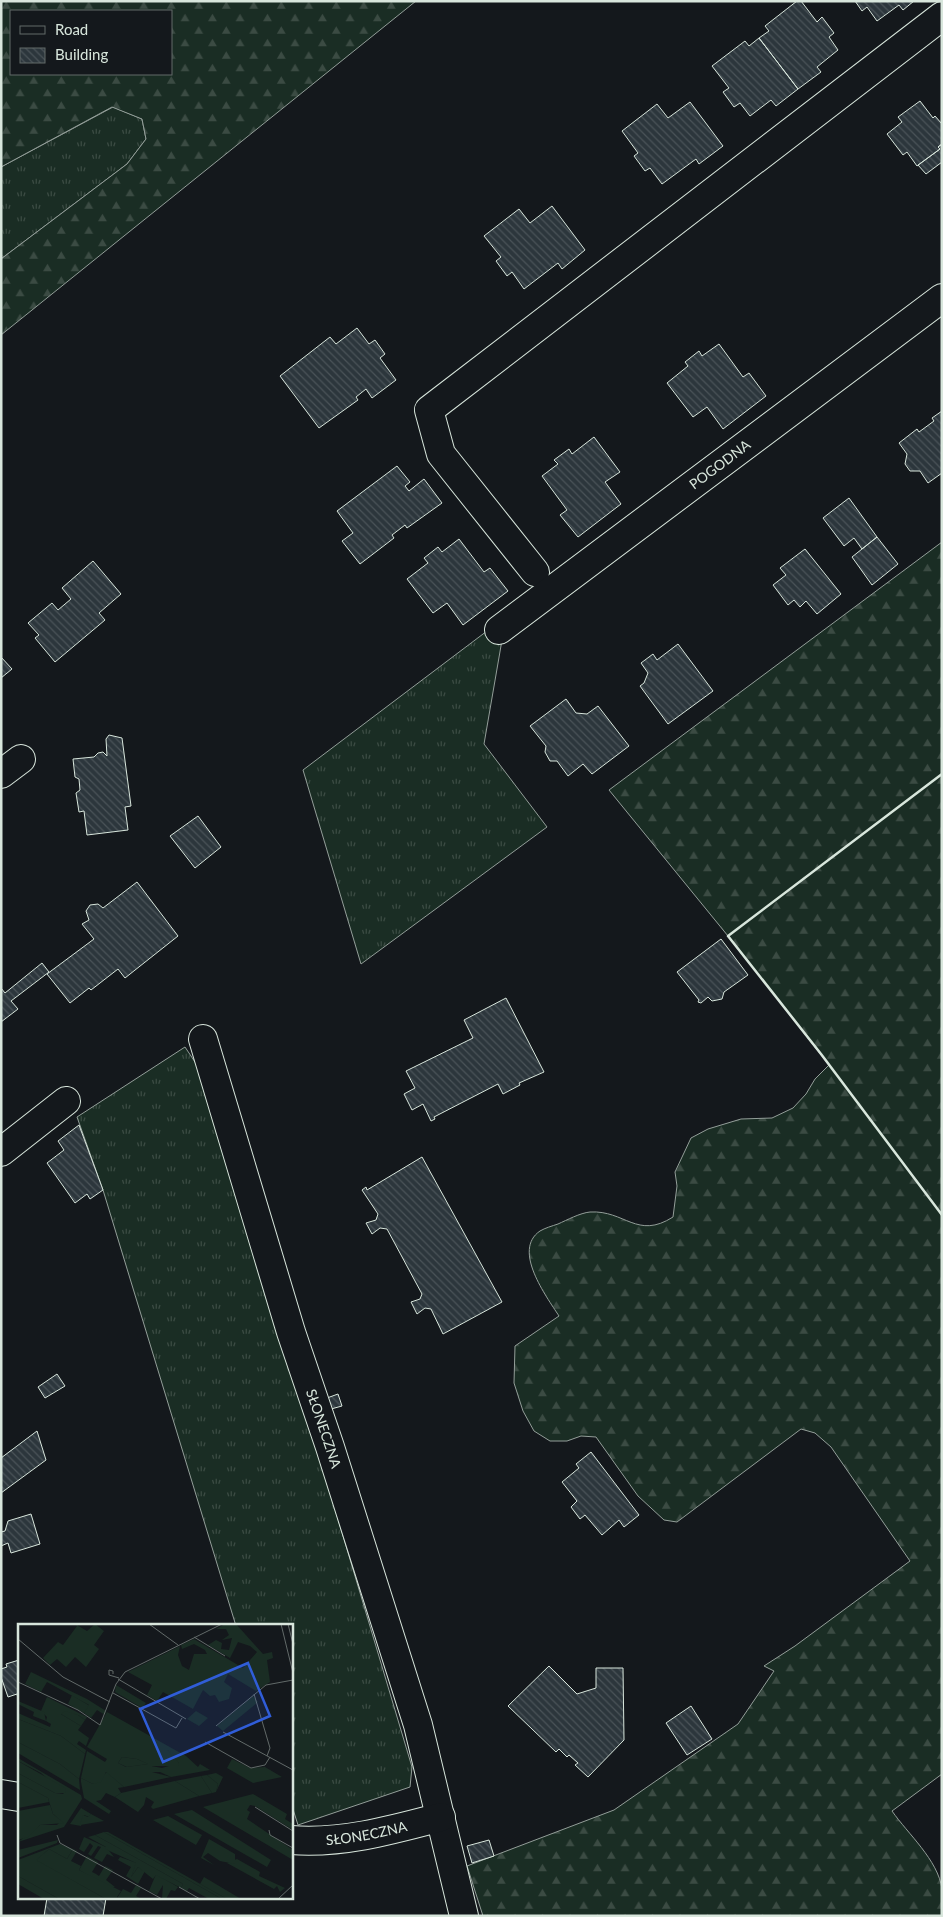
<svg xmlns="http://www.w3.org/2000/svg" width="943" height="1917" font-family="Lato,sans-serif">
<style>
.grass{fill:url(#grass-tufts);stroke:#939e99}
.forest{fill:url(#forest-firs);stroke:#939e99;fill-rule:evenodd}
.building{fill:url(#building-back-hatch);stroke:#d8e6dc}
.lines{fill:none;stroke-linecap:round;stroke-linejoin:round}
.minor-casing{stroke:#d8e6dc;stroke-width:30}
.minor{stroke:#14181c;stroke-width:28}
.wall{stroke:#d8e6dc;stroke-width:2.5}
.labels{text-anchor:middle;stroke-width:4;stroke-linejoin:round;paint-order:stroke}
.street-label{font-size:14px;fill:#d8e6dc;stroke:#14181c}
.inset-road{fill:none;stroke:#626a69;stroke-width:1}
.view{fill:#305dd8;fill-opacity:0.15;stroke:#305dd8;stroke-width:2.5}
.inset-edge{fill:none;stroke:#d8e6dc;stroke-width:2.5}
</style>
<defs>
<pattern id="grass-tufts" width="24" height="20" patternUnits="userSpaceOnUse" patternTransform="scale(1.25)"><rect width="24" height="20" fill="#1a2d24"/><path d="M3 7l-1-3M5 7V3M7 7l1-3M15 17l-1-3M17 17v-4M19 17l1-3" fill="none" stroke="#3b4b43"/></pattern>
<pattern id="forest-firs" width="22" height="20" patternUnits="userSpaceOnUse" patternTransform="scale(1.25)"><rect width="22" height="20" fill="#1a2d24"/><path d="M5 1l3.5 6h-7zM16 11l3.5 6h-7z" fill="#3b4b43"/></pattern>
<pattern id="building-back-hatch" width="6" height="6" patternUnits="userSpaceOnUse" patternTransform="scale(1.25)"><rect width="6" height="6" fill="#2c363c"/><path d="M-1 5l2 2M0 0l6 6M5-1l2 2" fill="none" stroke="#4a5358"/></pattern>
</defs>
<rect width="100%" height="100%" fill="#14181c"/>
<path class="grass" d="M113,107L142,119L146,139L127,164L1,259V167Z
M487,631L502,640L484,744L547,827L361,964L303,770Z
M185,1047L207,1080L412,1767L410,1787L298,1825L291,1803V1626H236L103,1190L77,1117Z"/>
<path class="forest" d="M1,1H416L1,335V259L127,164L146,139L142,119L112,107L1,167ZM11,11H171V74H11Z
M942,542V1774L892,1811C908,1834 938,1860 942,1889C943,1897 942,1907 942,1916H483L467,1866L614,1810L738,1724L774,1671L764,1666L795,1646L910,1561L831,1447L815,1433L801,1429L677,1522L664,1520L638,1496L596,1437L581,1436L567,1441H550L534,1431L523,1411L514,1383L515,1346L559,1316C546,1296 512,1250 540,1231C545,1228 552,1226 558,1224C567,1220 580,1213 590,1212C625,1210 637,1240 673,1217L677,1186L675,1172L691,1138L708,1129L741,1119L772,1118L793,1108L806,1094L815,1079L829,1065L728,936L609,790Z"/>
<path class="building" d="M797,1H801L817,22L822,17L834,33L829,37L838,50L817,67L821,72L798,89L759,38L769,31L765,26Z
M855,1H914L903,10L899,5L877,21L867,7L862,11Z
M759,38L798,89L776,106L771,100L750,116L740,103L734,107L723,92L729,88L712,66L745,41L749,46Z
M920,101L933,118L935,116L942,124V144L938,147L940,149L917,166L907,152L903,155L887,134L902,122L898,117Z
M690,102L723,146L699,164L696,159L662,184L650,168L645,171L634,156L638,153L622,131L657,104L668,118Z
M942,144V162L926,174L918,165L940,149L938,147Z
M552,206L585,250L562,269L558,263L524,289L512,272L507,276L496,261L501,257L484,236L519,209L530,223Z
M357,328L369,344L375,340L385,354L380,358L396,380L372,398L366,389L356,397L358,400L319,428L280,376L330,337L336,344Z
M719,344L743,377L749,373L766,396L723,429L707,407L693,417L667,383L688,366L685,362L699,351L702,356Z
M942,411V473L928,483L920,471H910L905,464L907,454L899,443L917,429L919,432L934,421L932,418Z
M594,437L620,472L605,482L621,504L578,537L560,515L567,510L542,476L558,464L554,460L569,449L572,454Z
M397,466L410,482L405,486L409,491L424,479L442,503L407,528L405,525L392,535L394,538L360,564L342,541L353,533L337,511Z
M849,498L877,537L862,549L854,538L844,546L823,518Z
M877,537L898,564L872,585L852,557Z
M459,539L484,572L490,568L508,591L463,625L447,603L433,613L407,579L428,563L424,558L438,547L442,552Z
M805,549L841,594L817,614L806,601L800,607L794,600L788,605L773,585L786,575L780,568Z
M93,561L121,594L99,613L105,620L55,662L35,638L39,635L28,623L52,603L58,610L71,599L62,588Z
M678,644L713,691L668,724L640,686L644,683L648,673L641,663L653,654L657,660Z
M1,657L12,669L1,678Z
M566,699L576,713L587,714L598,706L629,746L592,774L583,764L568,776L557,761H550L545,752L546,746L530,726Z
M109,735L122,738L131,806L125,807L128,830L87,835L84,811L79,812L76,793L80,790L79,779L75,777L73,759L94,757L98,753L103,752L107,756L106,739Z
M198,816L221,847L195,868L170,836Z
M137,882L178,936L125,978L118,969L91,990L89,988L70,1003L47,974L94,939L82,924L89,920L86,911L90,905L98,904L103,908Z
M721,939L748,975L724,992L722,999L712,1001L708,997L701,1003L698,1002L699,1000L677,972Z
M42,963L49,972L11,1001L18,1009L1,1022V988L5,993Z
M506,998L544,1072L519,1083L520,1085L503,1094L498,1084L434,1117L435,1119L431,1121L423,1104L412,1110L404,1094L415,1088L406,1071L473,1038L464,1020Z
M79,1125L103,1190L90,1199L87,1194L75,1203L47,1163L64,1150L58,1141Z
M422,1157L502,1302L443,1334L431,1309L425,1308L417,1314L411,1302L420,1299L422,1294L387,1229L380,1228L372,1234L366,1223L376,1220L378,1214L362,1190L366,1187L367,1190Z
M57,1374L65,1386L45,1398L38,1387Z
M338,1394L342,1406L331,1409L327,1398Z
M37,1431L46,1460L1,1493V1458Z
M591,1452L639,1515L624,1527L619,1520L602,1535L585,1515L580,1519L571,1507L577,1501L562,1482L579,1468L576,1464Z
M31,1514L40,1544L11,1553L8,1543L1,1546V1532L5,1531L8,1521Z
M19,1660V1703L17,1694L8,1697L1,1677V1669L7,1667L6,1664Z
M549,1666L577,1694L596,1688V1668H623L624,1740L588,1777L575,1765L578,1763L569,1755L567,1757L559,1749L556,1752L508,1706Z
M691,1706L712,1739L687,1755L666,1723Z
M489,1840L494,1856L472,1863L467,1846Z
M47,1898H106L103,1916H44Z"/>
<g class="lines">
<defs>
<g id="minor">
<path d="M535,572L441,454L429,410L942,16"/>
<path id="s1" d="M499,630L942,298"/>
<path d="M1,774L21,759"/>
<path id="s2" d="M203,1039L291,1332L330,1447L418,1725L464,1916"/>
<path d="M1,1152L66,1101"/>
<path d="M1,1794L19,1797"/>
<path id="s3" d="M291,1840C342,1844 392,1830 441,1817"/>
</g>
</defs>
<use href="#minor" class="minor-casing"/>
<use href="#minor" class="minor"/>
<path class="wall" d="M942,774L728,936L821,1054L942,1215"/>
</g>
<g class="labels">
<g class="street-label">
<text dy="5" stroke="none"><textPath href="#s1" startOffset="276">POGODNA</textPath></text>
<text dy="5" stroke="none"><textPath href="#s2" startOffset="408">SŁONECZNA</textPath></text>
<text dy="5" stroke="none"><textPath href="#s3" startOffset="76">SŁONECZNA</textPath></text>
</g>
</g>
<g transform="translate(18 1624)">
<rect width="275" height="275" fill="#14181c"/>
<path d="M57,0L69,7L77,0L86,7L76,21L81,25L68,43L57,33L48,43L39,35L32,41L25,34L40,18L45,21L59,2ZM98,61L128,79L124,84L97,68ZM54,71L72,82L66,89L50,80ZM235,72L240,78L205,107L199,102ZM29,73L69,93L67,96L60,91L43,90L63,102L60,106L71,114L68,122L61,117L59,120L68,126L67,130L43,112L0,95V89L32,103L33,100L28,97L29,93L23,87ZM178,87L190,94L181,102L169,95ZM0,118L42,140L61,155L62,166L0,129ZM149,126L168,132L180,143L182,140L192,146L153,153L142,148H134L133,142L144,144L161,139L148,129ZM104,133L119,135L131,140L109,143L100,139ZM0,134L63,171L64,175L46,203L0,218L22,201H39L43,197L35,190L30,174L0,158V149L37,169L46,170L23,149L0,137ZM214,135L232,144L247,143L264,153L235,159L209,144ZM89,148L106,163L100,164L103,169L97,173L88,169L83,176L78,177L93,187L91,190L66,174L63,158V154L75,160ZM198,149L205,153L198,168L200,160L189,151ZM183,152L194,169L181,172L157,157ZM235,170L269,190L267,195L275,200V206L237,182L232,181L229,186L232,188L229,195L275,226V236L185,183ZM63,184L73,190L71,193L66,191L63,202L52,200ZM174,186L253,236L249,243L156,190ZM86,208L137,237L204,275H191L171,264L169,267L163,264L165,260L77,211ZM66,213L88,223L96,233L89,230L84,238L76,234L83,223L80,222L73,232L70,230L75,222L72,219L66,228L61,225ZM40,216L39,219L0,234V226ZM42,220L55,225L49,235L31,225L19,236L88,275H41L0,252V236ZM69,232L80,238L74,248L78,250L81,252L87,242L95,246L88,256L97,263L91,264L61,246ZM102,233L119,239L113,253L120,243L127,247L120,260L108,252L113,243L100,236ZM219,235L242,248L241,252L267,264L262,268L259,262L256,265L209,239ZM138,250L160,263L157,267L153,266L148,275L144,274L145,261L139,271L131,267ZM186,253L223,275H209L182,260ZM118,261L123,264L118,272L123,275L99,274L105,265L113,269Z" fill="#1a2d24"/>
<path d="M207,0H218L245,30L254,28L255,34L249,36L252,58L238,67L210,50L206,58L214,64L211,75L201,78L197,71L192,72L185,66L175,85L145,68L139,77L129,71L134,61L110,48L162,22L160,31L164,42L171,46L176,30H189L187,26L176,20L164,25L163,21L176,15L225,44L239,28L232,22L220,18L212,34L190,21L198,16L204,19L203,25L211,26L214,14L204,16L211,11L208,5H198ZM13,48L69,75L88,87L87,91L79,86L73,94L66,89L71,81L29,58L23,68L7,60ZM0,77L26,88L28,97L15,92L16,88L0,80ZM47,87L60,91L67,96L63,102L43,90ZM89,88L168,132L162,133L149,126L161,139L160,142H134V148L153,153L106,163L88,148L83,158L75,160L63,154L69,127L87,138L89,135L69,123ZM104,133L119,135L130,140L108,143L100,139ZM0,95L43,112L67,130L61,155L42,140L0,118ZM0,137L47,164L48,169H37L0,149ZM189,151L200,160L198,168L194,169L183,152ZM157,157L181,172L135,185L133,183L136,178L128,173L126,181L120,188L97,173L103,169ZM0,158L30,174L31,178L0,184ZM32,181L35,190L46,199L22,201L10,213L0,216V187ZM73,190L86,197L62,201L65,191L70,193ZM150,192L184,211L178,221L135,196ZM77,211L165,260L163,264L138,251L135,255L120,243L113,253L118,239L87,225L88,223L70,213ZM191,215L217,230V240L202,237L190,229L185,233L196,241L183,234ZM31,225L49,235L55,225L59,227L53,237L63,242L61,246L103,267L99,273L101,275H88L18,236ZM0,252L41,275H26L0,260Z" fill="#1a2d24" fill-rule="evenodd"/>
<path d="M86,208H90L209,275H204Z" fill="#1a2d24"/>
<path class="inset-road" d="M131,0L160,21M263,0L275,49M270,0L275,20M176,13L207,32M0,15L45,53L92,78M95,50V47L91,46V51L101,54M100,55L168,95M0,58L60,86L82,101L98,60L107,48L204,0M95,69L158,104L164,94M236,70L252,124L249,132M198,102L248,61L275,56M205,108L275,146M187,118L233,144L247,141L252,133M237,183L275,207M251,206L252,211L275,224M39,211L42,219L144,275M161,263L182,275M260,275L275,261"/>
<path class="view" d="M230,39L252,92L145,138L122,85Z"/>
<rect width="275" height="275" class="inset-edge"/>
</g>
<rect width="943" height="1917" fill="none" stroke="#d8e6dc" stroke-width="5"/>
<rect x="10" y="10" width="162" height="65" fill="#14181c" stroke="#626a69"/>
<rect x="20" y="26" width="25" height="8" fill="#14181c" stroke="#626a69"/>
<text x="55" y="35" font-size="15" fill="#d8e6dc">Road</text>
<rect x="20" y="48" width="25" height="15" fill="url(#building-back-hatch)" stroke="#626a69"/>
<text x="55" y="60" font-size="15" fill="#d8e6dc">Building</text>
</svg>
